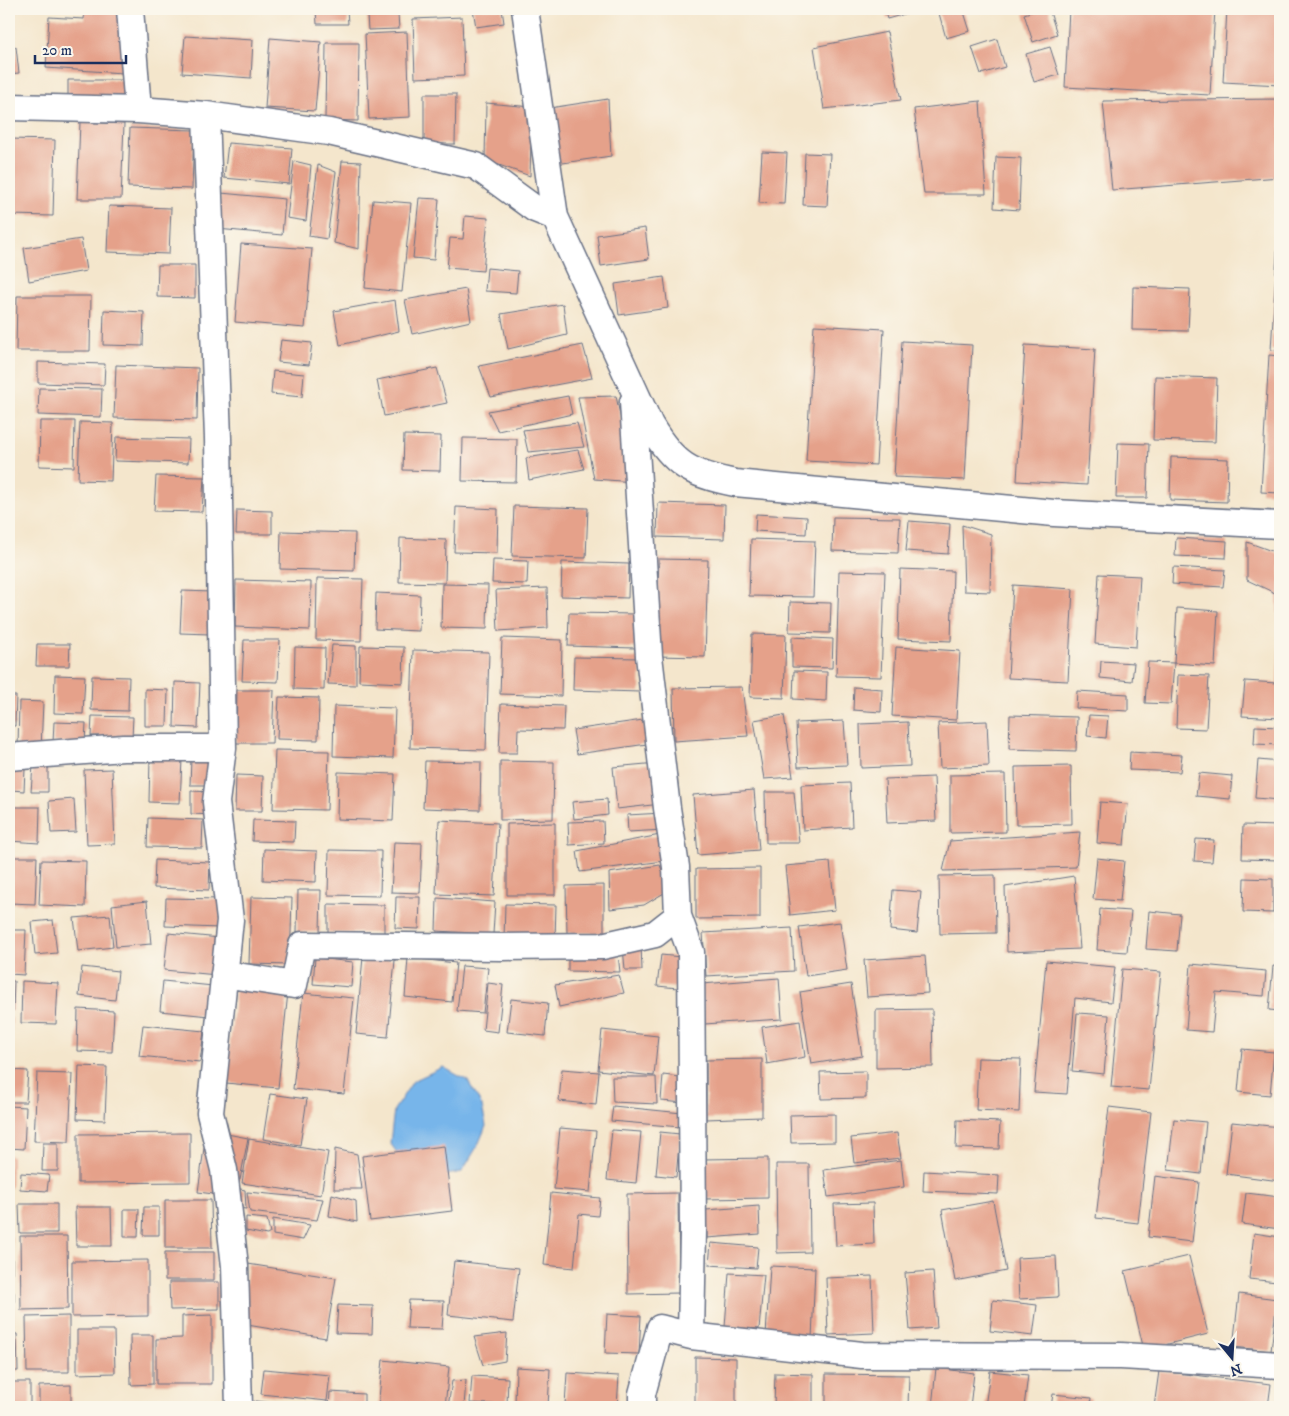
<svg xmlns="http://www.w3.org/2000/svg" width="1289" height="1416" font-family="'IM FELL DW Pica',serif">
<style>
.water{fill:#77b5ea;stroke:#4972a4}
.building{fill:#e5a18a}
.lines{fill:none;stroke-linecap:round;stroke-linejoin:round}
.street-casing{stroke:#676f84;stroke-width:29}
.street{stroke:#fff;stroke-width:26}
</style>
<rect width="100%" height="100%" fill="#fbf7ec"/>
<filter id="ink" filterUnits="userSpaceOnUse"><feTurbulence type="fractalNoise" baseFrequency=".02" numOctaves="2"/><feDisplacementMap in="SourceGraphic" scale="10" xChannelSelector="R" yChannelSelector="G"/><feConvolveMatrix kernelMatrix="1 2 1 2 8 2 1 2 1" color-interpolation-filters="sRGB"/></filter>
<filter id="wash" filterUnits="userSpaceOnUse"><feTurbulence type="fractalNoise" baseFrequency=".0096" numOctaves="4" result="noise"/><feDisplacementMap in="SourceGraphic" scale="20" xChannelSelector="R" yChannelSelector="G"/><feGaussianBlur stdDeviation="1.12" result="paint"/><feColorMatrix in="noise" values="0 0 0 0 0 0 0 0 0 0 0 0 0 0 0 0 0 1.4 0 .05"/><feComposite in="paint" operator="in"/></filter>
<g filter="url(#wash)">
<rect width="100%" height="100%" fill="#f4e6cc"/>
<path class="water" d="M443,1067L468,1081L482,1106L486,1126L478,1145L462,1172L431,1178L409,1169L390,1143L394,1110L413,1081Z"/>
<g id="blocks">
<path class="building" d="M85,9H127L123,73L46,68L49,17L84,19Z
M347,9L348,24H317L316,10Z
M473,9H502L504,23L476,27Z
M884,9H911L912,12L887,19Z
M943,9H963L970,31L946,38L938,10Z
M1040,9H1049L1057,34L1033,42L1024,14Z
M1069,9H1215L1210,95L1065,87Z
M1227,9H1280V85L1223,82Z
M398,14L399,29L368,30L367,15Z
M462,17L464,76L415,78L413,19Z
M407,32L410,117L369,119L365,34Z
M887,32L901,100L824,109L814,47Z
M185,36L253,40L251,78L182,73Z
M270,38L321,42L315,111L265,108Z
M997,39L1005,67L981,74L972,47Z
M326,43H359L358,121L325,120Z
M16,47L19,73L9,74V48Z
M1050,47L1059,75L1034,82L1026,54Z
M68,80H123L128,98L68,95Z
M424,94H456L455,144H424Z
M608,99L611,156L549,165L543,109Z
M1280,99V177L1112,190L1103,101Z
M980,101L986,194H924L914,109Z
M486,103L532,107L530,176L485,160Z
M80,122L124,124L121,199H77Z
M130,128L194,130L192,189L128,187Z
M9,139L55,140L53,216L9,215Z
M228,143L292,148L289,184L224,178Z
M762,152L787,153L784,204L759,203Z
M805,153L830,154L827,206L803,205Z
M996,157L1021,158L1019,210L994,208Z
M294,161L311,165L306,221L287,218Z
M342,161L361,162L359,249L334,243Z
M318,165L336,172L327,239L309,236Z
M221,193L285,199L282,235L217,229Z
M419,198L439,199L434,260L413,258Z
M373,200L411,203L402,292L365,288Z
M109,206L171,208L169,254L107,252Z
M465,216L488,218L483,271L447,268L450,238L463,239Z
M1279,222H1280V351L1271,350Z
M9,224H13L11,281H9Z
M645,228L649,259L601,266L597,235Z
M81,239L86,271L29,281L24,248Z
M241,244L312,249L305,328L235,322Z
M158,265H195V298L157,297Z
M487,268L518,271L516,293L485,291Z
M664,277L668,308L619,315L615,284Z
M1133,287L1190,289L1188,331L1132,330Z
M466,289L471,321L412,334L405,300Z
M17,296H91L90,351H16Z
M395,300L399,331L340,345L334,311Z
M563,304L567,335L508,349L501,314Z
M104,310L144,312L143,346L103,345Z
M814,325L884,329L876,465L806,461Z
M281,340L312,343L309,365L278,362Z
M902,341L972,345L965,480L894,477Z
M583,345L592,378L491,397L479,366Z
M1025,345L1095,349L1087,485L1017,481Z
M1269,355L1280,356V493L1261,492Z
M38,362L105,364L104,385L38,383Z
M116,365L198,368L197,420L114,418Z
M437,368L447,403L384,416L377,380Z
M273,371L304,374L302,397L271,394Z
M9,373H13L11,425H9Z
M1155,376L1217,378L1215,442L1153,440Z
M39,388L102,389L101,417L38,415Z
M568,396L572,414L498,431L488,411Z
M616,396L634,482L594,479L578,397Z
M40,421H75L74,467L39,466Z
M80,422L113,423L111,481L78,480Z
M577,423L584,447L528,452L523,430Z
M404,435L441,436L440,471L403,470Z
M116,437L189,439L188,463L115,461Z
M463,438L517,439L516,482L462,481Z
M1118,443L1149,444L1147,498H1116Z
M578,450L584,469L529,480L526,458Z
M9,455H12L11,494H9Z
M1171,457L1228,459L1227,502L1170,500Z
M156,476L204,477L202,512L154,511Z
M658,503L725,505L724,539L657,537Z
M514,506L588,508L586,558L512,556Z
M456,507L498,509L497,553L454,552Z
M237,510L272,511V534H236Z
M756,514L807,517L806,534L755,531Z
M833,517L900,518L898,553L832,551Z
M909,521L950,524L948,554L906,551Z
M962,525L991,534L990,592L964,591Z
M281,531L355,533L354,571L280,569Z
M400,538L446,540L445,583L399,582Z
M1176,538L1227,541L1226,558L1175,556Z
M751,539L815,541L813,597L749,596Z
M1247,542L1280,554V624H1278L1277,594L1247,580Z
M659,559L708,560L705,657L655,656Z
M493,560L528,561L527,584L492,583Z
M562,562L629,564L628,598L561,596Z
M1173,567L1225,570L1223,587L1172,584Z
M900,569L953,571L951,641L898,639Z
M839,571L885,572L881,677L836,676Z
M1099,574L1140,576L1136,647L1095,644Z
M317,578L363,579L361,641L316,640Z
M236,580L311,582L310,630L235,627Z
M442,584L488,585L487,629L441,628Z
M1013,585L1073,589L1068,681L1008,678Z
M547,588L548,628L498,631L496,590Z
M182,591L212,592L210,634L180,633Z
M376,593L420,595L419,631L375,629Z
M790,602L831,603L830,633L789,632Z
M1177,608L1218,611L1215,666L1174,663L1171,704L1145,703L1148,662L1174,663Z
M569,613L636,614L635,648L568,646Z
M752,634L786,635L784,698L750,697Z
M792,637L833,639L832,668L792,667Z
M502,638L562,640L561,696L500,694Z
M244,640H280L278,682L242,681Z
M1279,642H1280V718L1242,716L1245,681L1277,683Z
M37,644H70L69,666H36Z
M332,645L356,646V685L328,684Z
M360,646L404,647L403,683L359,681Z
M295,647L325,648L324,690L294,689Z
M896,647L960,651L956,720L892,716Z
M413,650L489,652L486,750L410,748Z
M574,657L641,658L640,692L573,690Z
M1101,661L1134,663L1132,681L1100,678Z
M794,671L827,672L826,701L793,699Z
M55,675L85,676L83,714L54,713Z
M1178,675L1209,676L1206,729L1176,728Z
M92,676L129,677L128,711L91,710Z
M175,682L200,683L198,728L174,727Z
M742,687L748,736L674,741L673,688Z
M854,687L882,689L881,712L853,710Z
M145,689L168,690L167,726H145Z
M237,690H274L272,743H236Z
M1077,691L1128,694V711L1076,708Z
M9,696H16L15,726H9Z
M279,697L319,698L318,740L277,739Z
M19,701L43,702L41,749H18Z
M501,704L564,706L563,730L518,729L517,753H499Z
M334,706L395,708L393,758L333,756Z
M784,715L793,777L764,779L754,720Z
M1010,715L1077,717L1076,751L1009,749Z
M1089,715L1108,716L1106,738L1087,736Z
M92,716L133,717L132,737L91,736Z
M643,720L647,744L577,754L573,730Z
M844,721L847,765L798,767L796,723Z
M987,721L989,766L940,768L938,723Z
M54,722L86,723L85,743L53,742Z
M908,722L910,766L861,768L860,724Z
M1255,726L1280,727V745L1254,744Z
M275,750L329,751L327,810L273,809Z
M1130,752L1182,755L1180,772L1129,770Z
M150,758L182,759L180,803L149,802Z
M191,759H211L210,785H190Z
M1258,760L1280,762V800L1255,798Z
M425,761L481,762L480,810L423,808Z
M500,761L554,762L553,819L500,820Z
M657,763L661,804L617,809L613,767Z
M33,765L48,766V792H31Z
M1071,766L1072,824L1016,825L1015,767Z
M12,768L25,769L24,791L11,790Z
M112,769L115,844L87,845L84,770Z
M338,772L395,774L393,821L337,819Z
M1199,773L1232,776L1230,799L1196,796Z
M1005,774L1006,832L950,833V775Z
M236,775L263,776L262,811H235Z
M934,777L936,821L887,823L885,779Z
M850,783L852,827L803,830L801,785Z
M754,790L759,850L698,855L693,795Z
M191,791L214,792L213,815L191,814Z
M765,792H794L799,843H766Z
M74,799L76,832L51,833L49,801Z
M607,799L608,815L574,819L572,802Z
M1100,802L1128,804L1124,845L1097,843Z
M9,807H40L39,843L9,841Z
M663,813L664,830L628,832L627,815Z
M148,818L203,820L202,848L147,847Z
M253,820L295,821L294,842L252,841Z
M439,820L498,823L494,896L436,894Z
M603,821L604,843L569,845L568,822Z
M555,823V895H507V824Z
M1243,825L1280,826V860L1242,859Z
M1080,832L1076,867L943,871L950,841Z
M660,835L664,861L580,872L577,851Z
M1196,839L1214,840L1212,862L1194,861Z
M394,842L422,843L420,893L391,892Z
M264,849L317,851L316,882L263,880Z
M329,850L381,851L380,896L328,895Z
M9,857H37L35,904L9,903Z
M1097,858L1124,861L1120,901L1093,899Z
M41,860L86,861L85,907L39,905Z
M155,860L210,862L209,890L154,888Z
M830,862L835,910L790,915L785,866Z
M660,865L669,890L644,905L610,909L609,873Z
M760,868V918L696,919V869Z
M995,875L996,933L940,934L939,876Z
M1074,876L1080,949L1007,952L1005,887Z
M1244,878L1273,879V913L1243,912Z
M604,885V933H567L566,886Z
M298,890H321L320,932H297Z
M893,890L921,892L917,933L890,930Z
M251,897L292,898L290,965L249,964Z
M396,897H420L419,929L395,928Z
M166,898L221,899L220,928L165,926Z
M437,898L495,902L493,934L436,931Z
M147,901L151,944L116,947L112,905Z
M328,904L384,905V933H328Z
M505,904L556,905L555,940L504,939Z
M1100,909L1131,911L1127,952L1097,950Z
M1149,911L1180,914L1177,951L1146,949Z
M110,915L113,947L78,951L74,918Z
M53,920L57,953L35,955L32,922Z
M840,922L847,970L806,976L799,927Z
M1279,926H1280V958H1276Z
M792,928L794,971L706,976L703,933Z
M9,930H26L24,975L9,974Z
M168,933L220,938L217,975L164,970Z
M641,945L642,970H625L623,947Z
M617,946L620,972L568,971V950Z
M661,955L681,957L678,988L657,986Z
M925,956L928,993L867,997L864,960Z
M363,957L395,960L388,1037L356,1034Z
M315,958L353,962L351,987L313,984Z
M408,958L456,963L452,1002L405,997Z
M1046,961L1115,967L1111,1002L1075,998L1067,1094L1034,1092Z
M1191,964L1266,971L1264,996L1216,992L1212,1032L1186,1030Z
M462,966L488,968L483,1013L457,1011Z
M1273,966L1280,967V1011L1269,1010Z
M82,967L118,971L115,1000L79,996Z
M1122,969L1161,972L1149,1090L1111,1087Z
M619,975L624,993L559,1007L555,985Z
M779,978L782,1019L704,1024L702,984Z
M9,981H14L13,1011H9Z
M22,981L58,983L56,1024L21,1023Z
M163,981L213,986L209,1016L160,1011Z
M488,983L503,985L498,1032L483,1030Z
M851,984L862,1056L811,1064L800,992Z
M236,986L288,992L278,1088L226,1083Z
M303,993L354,998L344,1094L293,1089Z
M511,999L548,1003L545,1036L507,1032Z
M78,1009L114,1011L112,1052L77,1051Z
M932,1009L933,1067L876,1068V1010Z
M1077,1013L1109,1015L1104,1074L1072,1071Z
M9,1018H12L10,1054H9Z
M800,1021L805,1057L767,1064L762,1027Z
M143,1025L204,1031L200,1062L139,1056Z
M602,1030L658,1036L654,1076L598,1070Z
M1242,1049L1274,1052L1270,1095L1238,1092Z
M978,1058L1021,1059L1019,1112L976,1110Z
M762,1059V1117L706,1119V1060Z
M79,1066L107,1067L105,1120L77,1119Z
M562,1069L599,1072L596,1105L559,1101Z
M9,1070L28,1071L26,1102H9Z
M866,1071V1098L821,1099L820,1072Z
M37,1073L72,1074L69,1142L34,1141Z
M663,1075L688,1078L685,1103L661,1101Z
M612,1077H656L657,1104L613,1102Z
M270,1094L307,1099L300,1145L263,1139Z
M9,1106L26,1107L24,1149L9,1148Z
M613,1106L682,1113L681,1127L611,1121Z
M1109,1107L1151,1112L1138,1223L1096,1218Z
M835,1114V1142L791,1143L790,1115Z
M1174,1119L1206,1122L1201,1174L1168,1170Z
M957,1120L1000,1122L999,1149L956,1148Z
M1232,1122L1280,1127V1181L1226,1174Z
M560,1128L596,1131L590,1192L554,1189Z
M612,1130L641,1132L636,1183L607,1180Z
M660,1132L680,1134L676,1177L656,1175Z
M190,1133V1182L78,1183V1134Z
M897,1133L901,1158L854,1163L851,1138Z
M227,1134L248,1138L240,1180L227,1177Z
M249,1139L328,1152L321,1195L242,1183Z
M43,1143H58V1171H42Z
M444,1146L452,1211L370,1221L362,1156Z
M204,1148L218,1156L221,1195L198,1192Z
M335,1149L357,1154L362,1189H334Z
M9,1155L12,1156L11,1188H9Z
M768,1158V1198L704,1199L703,1159Z
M901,1160L904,1187L828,1197L824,1170Z
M776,1164H809L810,1252L777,1253Z
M924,1171L999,1175L998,1194L923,1191Z
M21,1173L49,1175L47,1191L20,1189Z
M1155,1176L1199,1182L1192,1242L1148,1237Z
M232,1187L245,1190L246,1209L231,1207Z
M247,1192L323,1199L317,1220L250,1212Z
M551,1193L600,1198L598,1216L579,1214L574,1268L544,1265Z
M678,1193L679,1293L628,1294L627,1194Z
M1246,1193L1280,1197V1229L1242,1224Z
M332,1194L356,1201L357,1222L329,1216Z
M165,1200H211L212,1248H165Z
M993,1201L1006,1271L955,1281L942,1210Z
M873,1203L874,1244L836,1246L834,1204Z
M19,1204H57V1233H20Z
M759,1206L760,1234L707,1238L706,1210Z
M75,1207H111L112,1246H76Z
M144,1207H159V1235H143Z
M124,1209H139L138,1237H124Z
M246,1217L267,1219L270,1233L267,1235L246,1231Z
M273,1219L310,1225L303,1240L273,1235Z
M1254,1233L1280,1237V1254L1277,1282L1249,1279Z
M20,1236H67L68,1309L21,1310Z
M9,1237H12V1282H9Z
M711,1243L758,1247L756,1268L709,1265Z
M165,1252H214V1280H165Z
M1056,1256L1058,1297L1019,1299L1017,1258Z
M1189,1256L1208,1334L1144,1350L1125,1271Z
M148,1260V1316L72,1317V1261Z
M454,1261L519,1268L513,1322L448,1315Z
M248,1264L336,1278L326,1338L241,1324Z
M770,1266L815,1268L812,1339L766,1336Z
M933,1271L937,1328L910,1330L905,1273Z
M729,1273L764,1275L759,1329L725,1327Z
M872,1276L874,1333L828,1335L826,1278Z
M169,1282H219V1309L170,1310Z
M9,1292H14V1325H9Z
M1239,1294L1277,1299L1271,1351L1233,1347Z
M409,1300L444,1301L442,1329L407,1328Z
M993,1300L1037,1305L1033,1336L990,1331Z
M338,1305L373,1306L372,1334L336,1333Z
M607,1314L641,1316L639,1354L605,1353Z
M212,1315V1384H156V1339L182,1338V1316Z
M69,1316V1372H27L26,1317Z
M77,1330H114L115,1373L77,1374Z
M9,1333L17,1334L18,1371H9Z
M507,1333L505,1361L483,1365L474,1337Z
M130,1335H153V1384L131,1385Z
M695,1357L736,1358V1407H695Z
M383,1360L449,1367L445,1407H378Z
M516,1367L550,1369L548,1407L515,1405Z
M936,1368L974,1373L970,1407H932Z
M264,1369L330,1375L327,1401L261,1394Z
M990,1371L1028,1375L1024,1407H985Z
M1159,1371L1271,1384L1268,1407H1154Z
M567,1373L619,1376L617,1407L565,1405Z
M775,1373L813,1374V1407H774Z
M826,1374L909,1375L908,1407H826Z
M472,1376L508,1378L507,1405L470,1403Z
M466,1380L464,1407H448L452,1381Z
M9,1382H30V1407H9Z
M71,1385V1407H39V1386Z
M330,1392L364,1394V1407H329Z
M1053,1394L1091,1398L1090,1407H1051Z
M255,1401L302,1406V1407H255Z"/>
</g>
</g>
<g filter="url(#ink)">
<use href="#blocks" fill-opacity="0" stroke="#676f84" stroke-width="1"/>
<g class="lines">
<defs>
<path id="street" d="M130,9L138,110
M525,9L555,217
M9,107L138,110L206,115L329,132L476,166L535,209L555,217L650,425C674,465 690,474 735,483L1054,513L1280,525
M206,115L218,438L223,748
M9,757L123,748H223L216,802L230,920L210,1113L224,1170L235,1266L239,1407
M224,974L294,985L302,945L502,947L602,946L655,934L678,916L676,867L667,808L649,656L633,402
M691,1336L862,1355L1121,1356L1280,1365
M642,1407V1394L660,1328L691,1336L693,1231L691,952L678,916"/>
</defs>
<use href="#street" class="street-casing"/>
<use href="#street" class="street"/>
</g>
</g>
<rect width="1289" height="1416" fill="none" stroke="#fbf7ec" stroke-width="30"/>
<g transform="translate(1232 1358) rotate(162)" stroke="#fbf7ec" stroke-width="4" paint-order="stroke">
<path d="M0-4L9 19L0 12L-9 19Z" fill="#1b2f5e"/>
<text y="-8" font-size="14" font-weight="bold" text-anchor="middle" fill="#1b2f5e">N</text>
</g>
<path d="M35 55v8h91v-8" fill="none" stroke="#1b2f5e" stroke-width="2.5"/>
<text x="42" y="55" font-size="15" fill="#1b2f5e" stroke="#fbf7ec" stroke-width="4" paint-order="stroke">20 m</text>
</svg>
